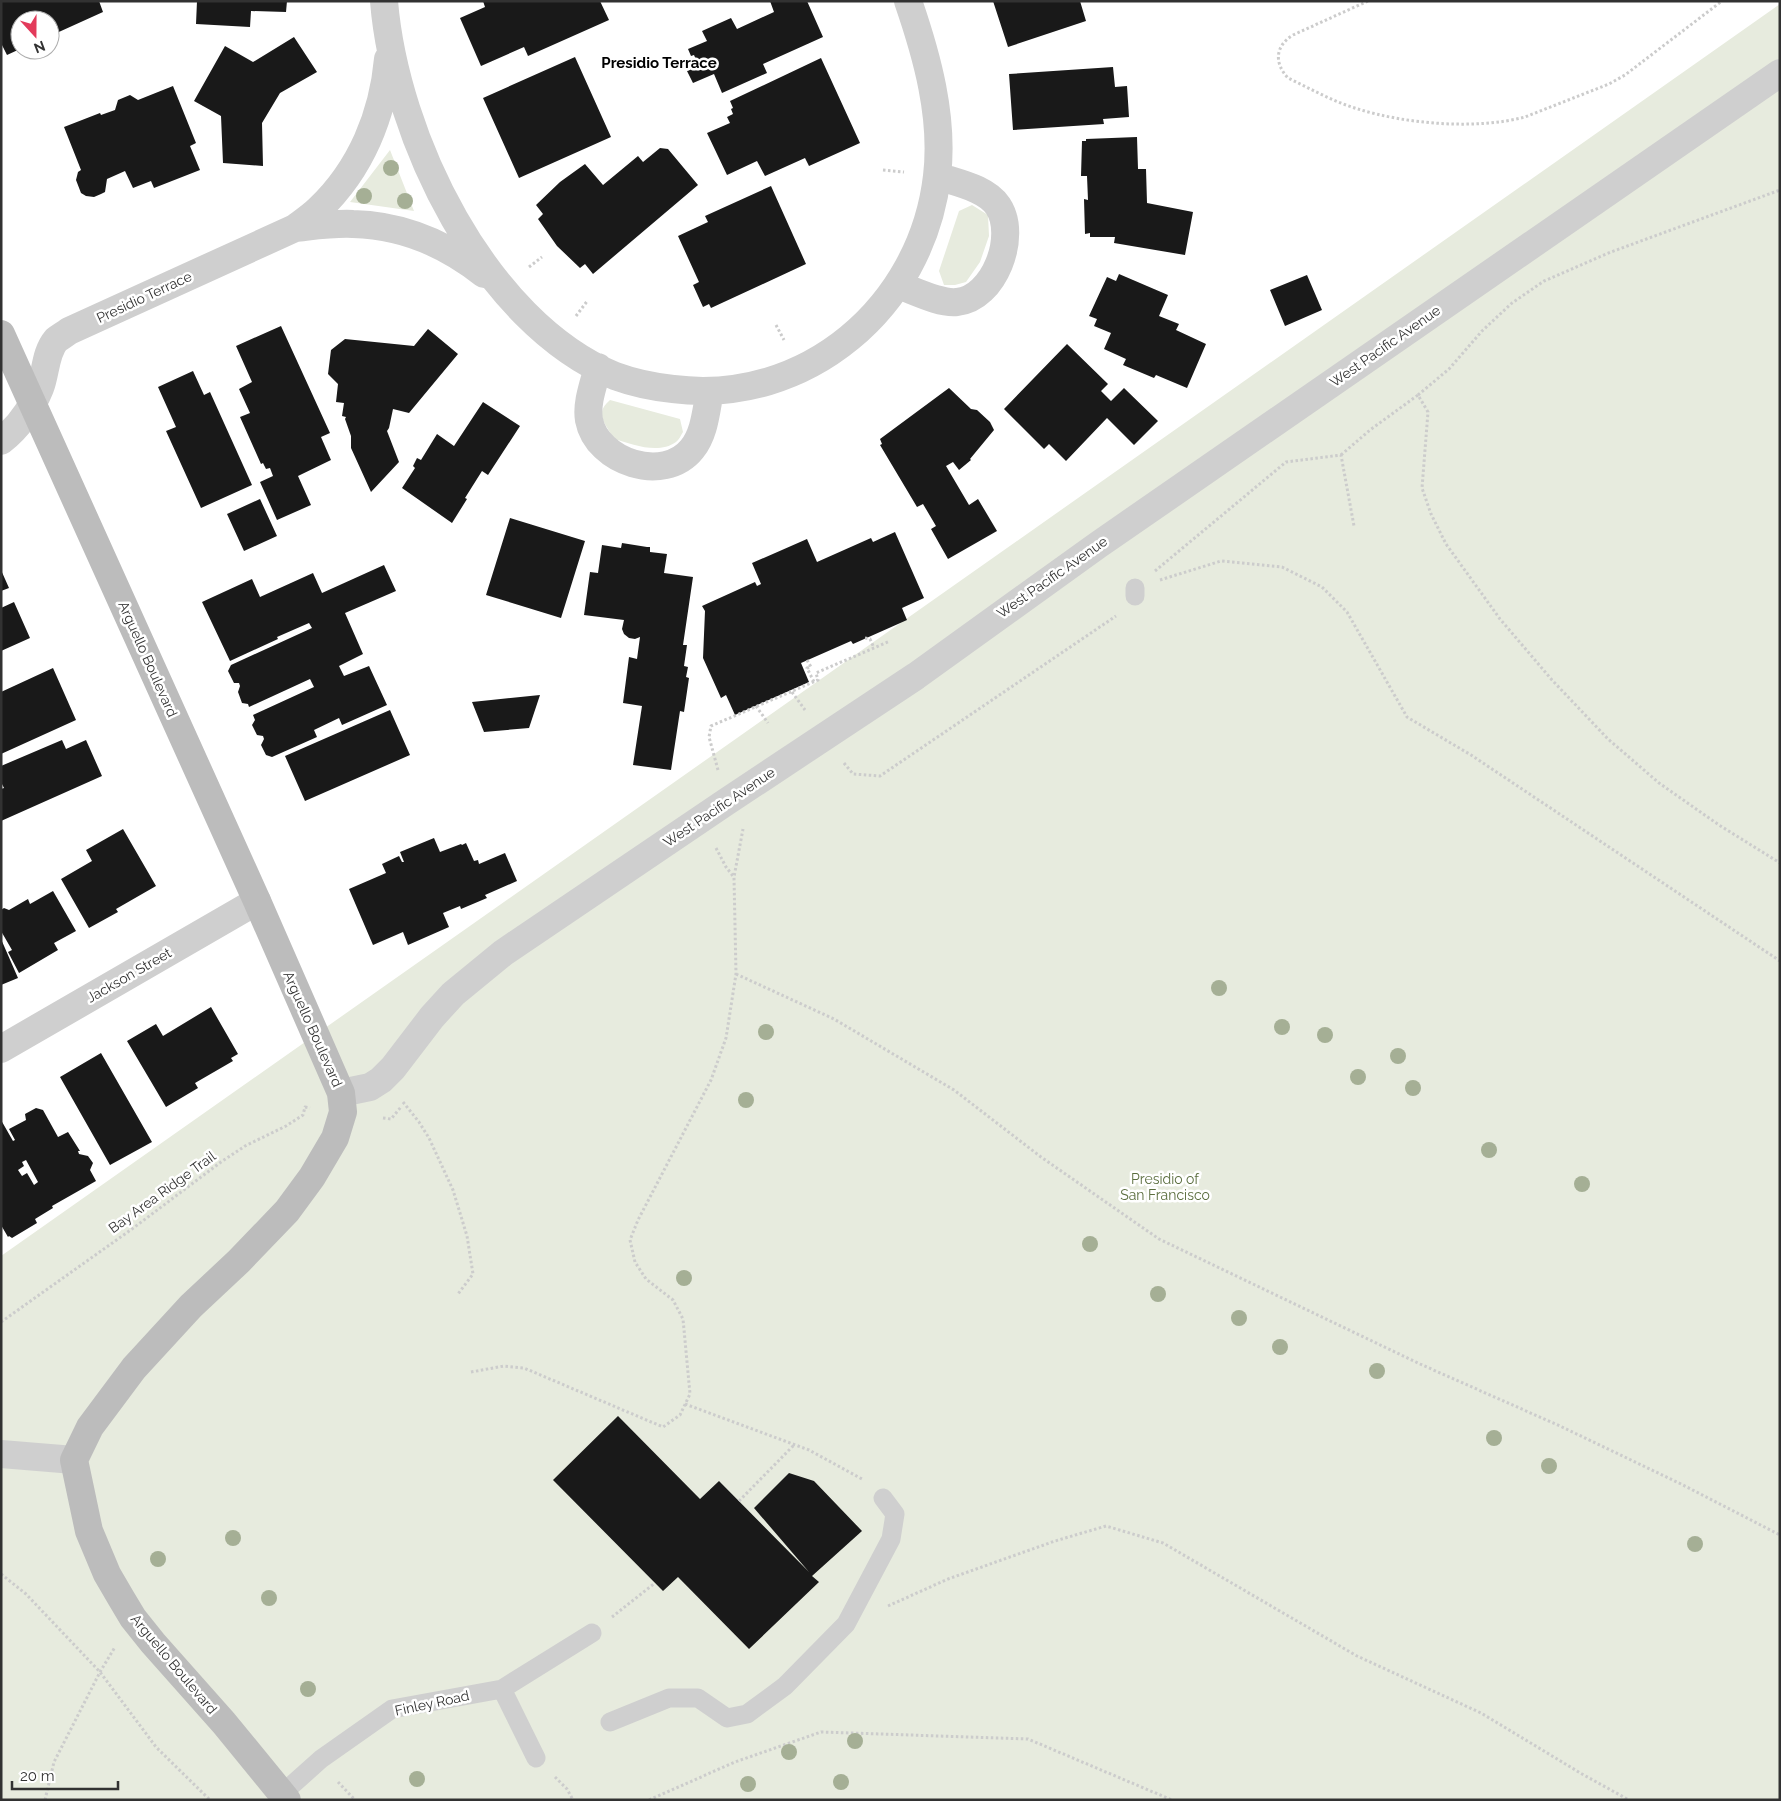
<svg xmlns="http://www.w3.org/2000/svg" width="1781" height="1801" font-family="Raleway,sans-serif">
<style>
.green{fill:#e7ebde}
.building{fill:#191919;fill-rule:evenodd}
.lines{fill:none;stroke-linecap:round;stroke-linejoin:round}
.path{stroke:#ccc;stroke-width:3;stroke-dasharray:2.5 2.5;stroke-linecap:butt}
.lane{stroke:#cfcfcf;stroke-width:19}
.street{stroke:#cfcfcf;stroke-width:28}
.secondary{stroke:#bcbcbc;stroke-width:28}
.tree{fill:#a5af95}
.labels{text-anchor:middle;stroke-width:5;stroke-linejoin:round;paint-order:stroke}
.street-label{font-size:14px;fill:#323232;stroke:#fff}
.park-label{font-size:14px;fill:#5b6e3f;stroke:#fff}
.neighbourhood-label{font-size:15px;font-weight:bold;fill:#000;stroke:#fff}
</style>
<rect width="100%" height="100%" fill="#fff"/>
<path class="green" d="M1780,4V1800H1V1256Z
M390,150L414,211L350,202Z
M972,205L988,215L989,236L980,262L966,282L955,285H944L939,271L959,211Z
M610,400L680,419L683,432C681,435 679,440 676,442C658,455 632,444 614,439C605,423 594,414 610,400Z"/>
<path class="building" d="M1,1H99L103,12L50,36V20H20V49L7,55L1,43Z
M197,1H287L286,12L251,11L250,27L196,24Z
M483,1H600L609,20L528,56L524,47L481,66L460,18L485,7Z
M770,1H807L823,37L763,64L767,73L722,93L714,74L693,83L687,71L701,65L697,62L694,55L691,56L688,49L707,41L702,31L731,18L737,29L774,12Z
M993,1H1080L1086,21L1008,47Z
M294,37L317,72L280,93L262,123L263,166L223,163L221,116L194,101L225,46L253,62Z
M575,57L611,137L519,178L483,98Z
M821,58L860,143L809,166L805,158L765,176L757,161L727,175L707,133L730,123L727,117L733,114L731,109L733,108L730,101Z
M1113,67L1115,87L1127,86L1129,117L1103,119L1104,124L1013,130L1009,74Z
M173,86L196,143L190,146L200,170L154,188L151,181L133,188L125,171L107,179L105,192L101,194L94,197L86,196L81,193L76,180L78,172L81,170L64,127L100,113L101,115L115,110L118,100L130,95L138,100Z
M1137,137L1138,169H1146L1147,203L1193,212L1185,255L1114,243L1115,237H1090V233L1085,234L1084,199L1088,200L1087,176H1081L1082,141H1086V139Z
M660,148L668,149L698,185L593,274L585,264L580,268L557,246L538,219L543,214L536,205L560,182L585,164L603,185L638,156L643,162Z
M771,186L806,264L711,308L709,304L703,307L693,285L699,282L678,236L708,222L705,216Z
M1119,274L1168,295L1159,316L1179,324L1176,330L1206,344L1187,388L1156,375L1154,378L1123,365L1126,359L1104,349L1111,333L1094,326L1097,319L1089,316L1107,277L1116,281Z
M1307,275L1322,310L1285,326L1270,290Z
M281,326L330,433L321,437L331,460L298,476L311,505L277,520L260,482L273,476L270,468L266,469L263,463L261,464L240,417L250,413L239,389L252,382L236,346Z
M428,329L458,354L409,413L393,409L389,428L387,431L399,462L371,492L351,448V436L345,419L346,417L342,416L344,403L336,402L338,384L328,374L331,350L345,339L414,346Z
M1067,344L1108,384L1101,391L1111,401L1124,388L1158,421L1134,445L1107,418L1066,461L1049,444L1044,449L1004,409Z
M193,371L204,395L210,392L252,485L201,508L166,431L176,427L158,387Z
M949,388L971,409L977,410L990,422L994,430L970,459L971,460L959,470L953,462L946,466L969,505L978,499L997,531L948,559L931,529L936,526L923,504L917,507L880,445L882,444L880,439Z
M483,402L520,426L488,475L482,471L465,498L467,499L452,523L402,488L415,468L413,466L417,458L421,460L437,434L454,446Z
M260,499L277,536L244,551L227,514Z
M510,518L585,541L561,618L486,595Z
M895,532L924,598L902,608L907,620L853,644L851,641L801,663L809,682L735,715L726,695L721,698L703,658L705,611L702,606L755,582L757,586L761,584L752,563L807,539L817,562L871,538L873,542Z
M622,543L647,547H650V552L667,554L664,573L693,577L683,645H687L684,666L688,667L686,677L689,678L684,712L680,711L671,770L633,765L642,706L623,703L629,657L637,659L640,637L635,639L629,638L624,634L622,629L624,620L584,615L590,572L598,573L602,545L621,548Z
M384,565L396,591L345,613L363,654L339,666L344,676L369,666L387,705L342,725L339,718L314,730L317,737L272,757L266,755L261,745L264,739L263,736L257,735L252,725L255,720L253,715L314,687L310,679L249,707L248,704L242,703L238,692L240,686L239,683H234L228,671L231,665L312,628L309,623L277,637L278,639L230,661L202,602L252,579L260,597L313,573L322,593Z
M1,570L9,588L1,591Z
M14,602L30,638L1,651V608Z
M53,668L76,720L1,754V692Z
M540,695L529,728L484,732L472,702Z
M390,710L410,755L305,801L285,756Z
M62,740L66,749L86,740L102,776L1,821V789L4,788L1,782V766Z
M123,829L156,886L116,909L118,912L89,928L61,879L92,861L86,850Z
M434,838L440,852L461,844L462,845L466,843L474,861L478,860L479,864L505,853L517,881L485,895L487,898L461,909L460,906L443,913L449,927L408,945L403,932L373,945L349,889L386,873L382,864L399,856L402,862H404L400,852Z
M53,891L76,931L54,943L58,950L19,973L8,952L12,950L1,931V910L4,908L9,910L28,899L30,904Z
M1,939L18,978L1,985Z
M211,1007L238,1054L231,1058L233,1061L195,1083L198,1088L166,1107L127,1041L156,1024L163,1036Z
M101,1053L152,1142L110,1165L60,1077Z
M36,1108L43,1110L58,1137L68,1132L80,1151H78L79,1154L88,1156L93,1163L90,1170L96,1181L52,1206L53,1208L35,1219L37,1223L12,1238L9,1236L8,1237L1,1225V1120L13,1141L15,1140L9,1129L26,1120L25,1114ZM26,1160L38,1182L34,1185L27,1173L22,1176L18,1170L24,1166L22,1162Z
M618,1416L700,1499L719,1481L809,1572L754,1508L789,1473L814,1481L862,1531L812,1576L819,1582L749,1649L678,1577L663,1591L553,1480Z"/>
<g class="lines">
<path class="path" d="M1368,1L1293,35C1275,46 1274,63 1288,78C1311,89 1334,102 1358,109C1406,124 1476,130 1525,117L1609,84L1625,75L1722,1
M883,170L904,172
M529,267L542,257
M576,316L588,300
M776,325L784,340
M1418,395L1449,369L1482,331L1512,303L1544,281L1611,252L1780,190
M1341,455L1370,430L1418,395L1428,412L1422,488L1431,514L1446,544L1500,619L1552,680L1608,739L1659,783L1719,825L1780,863
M1155,571L1286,462L1341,455L1354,526
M1160,580L1221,561L1282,567L1322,587L1347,612L1407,717L1471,755L1780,961
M865,638L870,639L874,648
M807,660L811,667L807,668L814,682
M792,692L805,710
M756,706L768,723
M844,763L853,774L880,776L1116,616
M718,770L709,737L711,726L818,680L816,673L890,641
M716,848L726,867L733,876
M736,974L834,1019L954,1090L1041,1157L1159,1239L1420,1364L1560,1426L1681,1484L1780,1535
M403,1102L419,1122L429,1138L453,1190L467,1236L473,1274L458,1294
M383,1118L391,1119L401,1107
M1,1322L132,1229L221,1162L245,1146L286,1126L303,1115L305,1107L310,1108
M471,1372L504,1366L524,1368L663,1427L680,1415L690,1394L683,1319L673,1300L646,1279L635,1262L630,1240L638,1220L711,1080L726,1038L736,974L734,877L743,829
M685,1404L809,1450L862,1479
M739,1501L795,1444
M1,1574L26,1594L100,1672L156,1747L210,1800
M888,1606L948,1579L1055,1541L1106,1526L1163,1543L1357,1656L1481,1713L1582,1774L1629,1800
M612,1617L655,1583
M555,1777L567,1789L573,1800
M338,1782L355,1800
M45,1800L54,1762L100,1672L115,1647
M649,1800L735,1762L821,1732L1028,1739L1172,1800"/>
<path class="lane" d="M1135,596V588
M502,1689L536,1758
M610,1722L669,1698H698L727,1718L747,1714L785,1686L846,1624L891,1539L895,1514L883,1498
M283,1793L321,1759L392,1709L502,1689L592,1633"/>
<path class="street" d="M384,1C395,136 484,322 615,376C634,383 654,387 673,389C806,406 922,307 937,176C944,117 927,56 908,1
M295,228C314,226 334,223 353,224C402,225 446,244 484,274
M898,285C915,291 940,304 957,302C994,299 1018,236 998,206C986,188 957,183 937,176
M598,367C594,383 586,403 589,420C597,462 664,484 692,449C705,433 706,410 710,391
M1,441C18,428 32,408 40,388C46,373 45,353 56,340C60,337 65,334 69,331L295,228C303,222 312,216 319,209C361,169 383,115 388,59
M1,1049L257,901
M341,1093L370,1087L381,1080L393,1068L432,1017L453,994L503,953L726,802L916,676L1098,545L1780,73
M1,1454L74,1460"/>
<path class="secondary" d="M1,334L257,901L341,1093L343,1112L335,1138L312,1177L287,1211L239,1261L191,1306L134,1368L90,1427L74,1460L89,1531L107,1574L121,1598L133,1618L153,1643L224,1723L287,1800"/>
</g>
<g class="tree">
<circle cx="391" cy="168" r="8"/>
<circle cx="364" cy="196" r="8"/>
<circle cx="405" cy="201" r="8"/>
<circle cx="1219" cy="988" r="8"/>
<circle cx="1282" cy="1027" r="8"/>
<circle cx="766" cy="1032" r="8"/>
<circle cx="1325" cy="1035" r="8"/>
<circle cx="1398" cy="1056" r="8"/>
<circle cx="1358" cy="1077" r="8"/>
<circle cx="1413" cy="1088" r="8"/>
<circle cx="746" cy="1100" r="8"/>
<circle cx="1489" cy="1150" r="8"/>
<circle cx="1582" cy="1184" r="8"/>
<circle cx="1090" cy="1244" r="8"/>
<circle cx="684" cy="1278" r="8"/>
<circle cx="1158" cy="1294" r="8"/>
<circle cx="1239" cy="1318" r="8"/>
<circle cx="1280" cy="1347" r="8"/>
<circle cx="1377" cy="1371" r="8"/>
<circle cx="1494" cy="1438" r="8"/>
<circle cx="1549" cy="1466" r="8"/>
<circle cx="233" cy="1538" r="8"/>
<circle cx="1695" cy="1544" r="8"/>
<circle cx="158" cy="1559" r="8"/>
<circle cx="269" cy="1598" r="8"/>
<circle cx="308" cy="1689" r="8"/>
<circle cx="855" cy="1741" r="8"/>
<circle cx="789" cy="1752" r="8"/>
<circle cx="417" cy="1779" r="8"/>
<circle cx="841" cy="1782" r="8"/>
<circle cx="748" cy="1784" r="8"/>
</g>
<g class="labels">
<g class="street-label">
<text transform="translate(144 297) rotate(-25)" y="5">Presidio Terrace</text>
<text transform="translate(1385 346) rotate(-35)" y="5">West Pacific Avenue</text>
<text transform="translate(1052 577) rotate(-35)" y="5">West Pacific Avenue</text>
<text transform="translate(148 659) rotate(66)" y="5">Arguello Boulevard</text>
<text transform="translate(719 807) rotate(-34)" y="5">West Pacific Avenue</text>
<text transform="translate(129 975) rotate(-30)" y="5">Jackson Street</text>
<text transform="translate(313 1029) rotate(66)" y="5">Arguello Boulevard</text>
<text transform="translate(162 1192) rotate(-36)" y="5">Bay Area Ridge Trail</text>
<text transform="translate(174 1664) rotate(50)" y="5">Arguello Boulevard</text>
<text transform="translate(432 1703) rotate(-12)" y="5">Finley Road</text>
</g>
<g class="park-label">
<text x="1165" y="1184">Presidio of<tspan x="1165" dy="16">San Francisco</tspan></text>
</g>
<g class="neighbourhood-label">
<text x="659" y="68">Presidio Terrace</text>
</g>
</g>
<rect width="1781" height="1801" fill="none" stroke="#323232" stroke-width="5"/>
<g transform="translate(35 35) rotate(159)"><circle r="24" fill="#ffffff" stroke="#adadad"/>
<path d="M0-4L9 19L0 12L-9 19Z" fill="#e33b5b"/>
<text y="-8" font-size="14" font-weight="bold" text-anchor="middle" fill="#323232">N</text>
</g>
<path d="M12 1781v8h106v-8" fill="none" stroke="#323232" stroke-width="2.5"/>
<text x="20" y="1781" font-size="15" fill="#323232" stroke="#ffffff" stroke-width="4" paint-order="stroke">20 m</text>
</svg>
